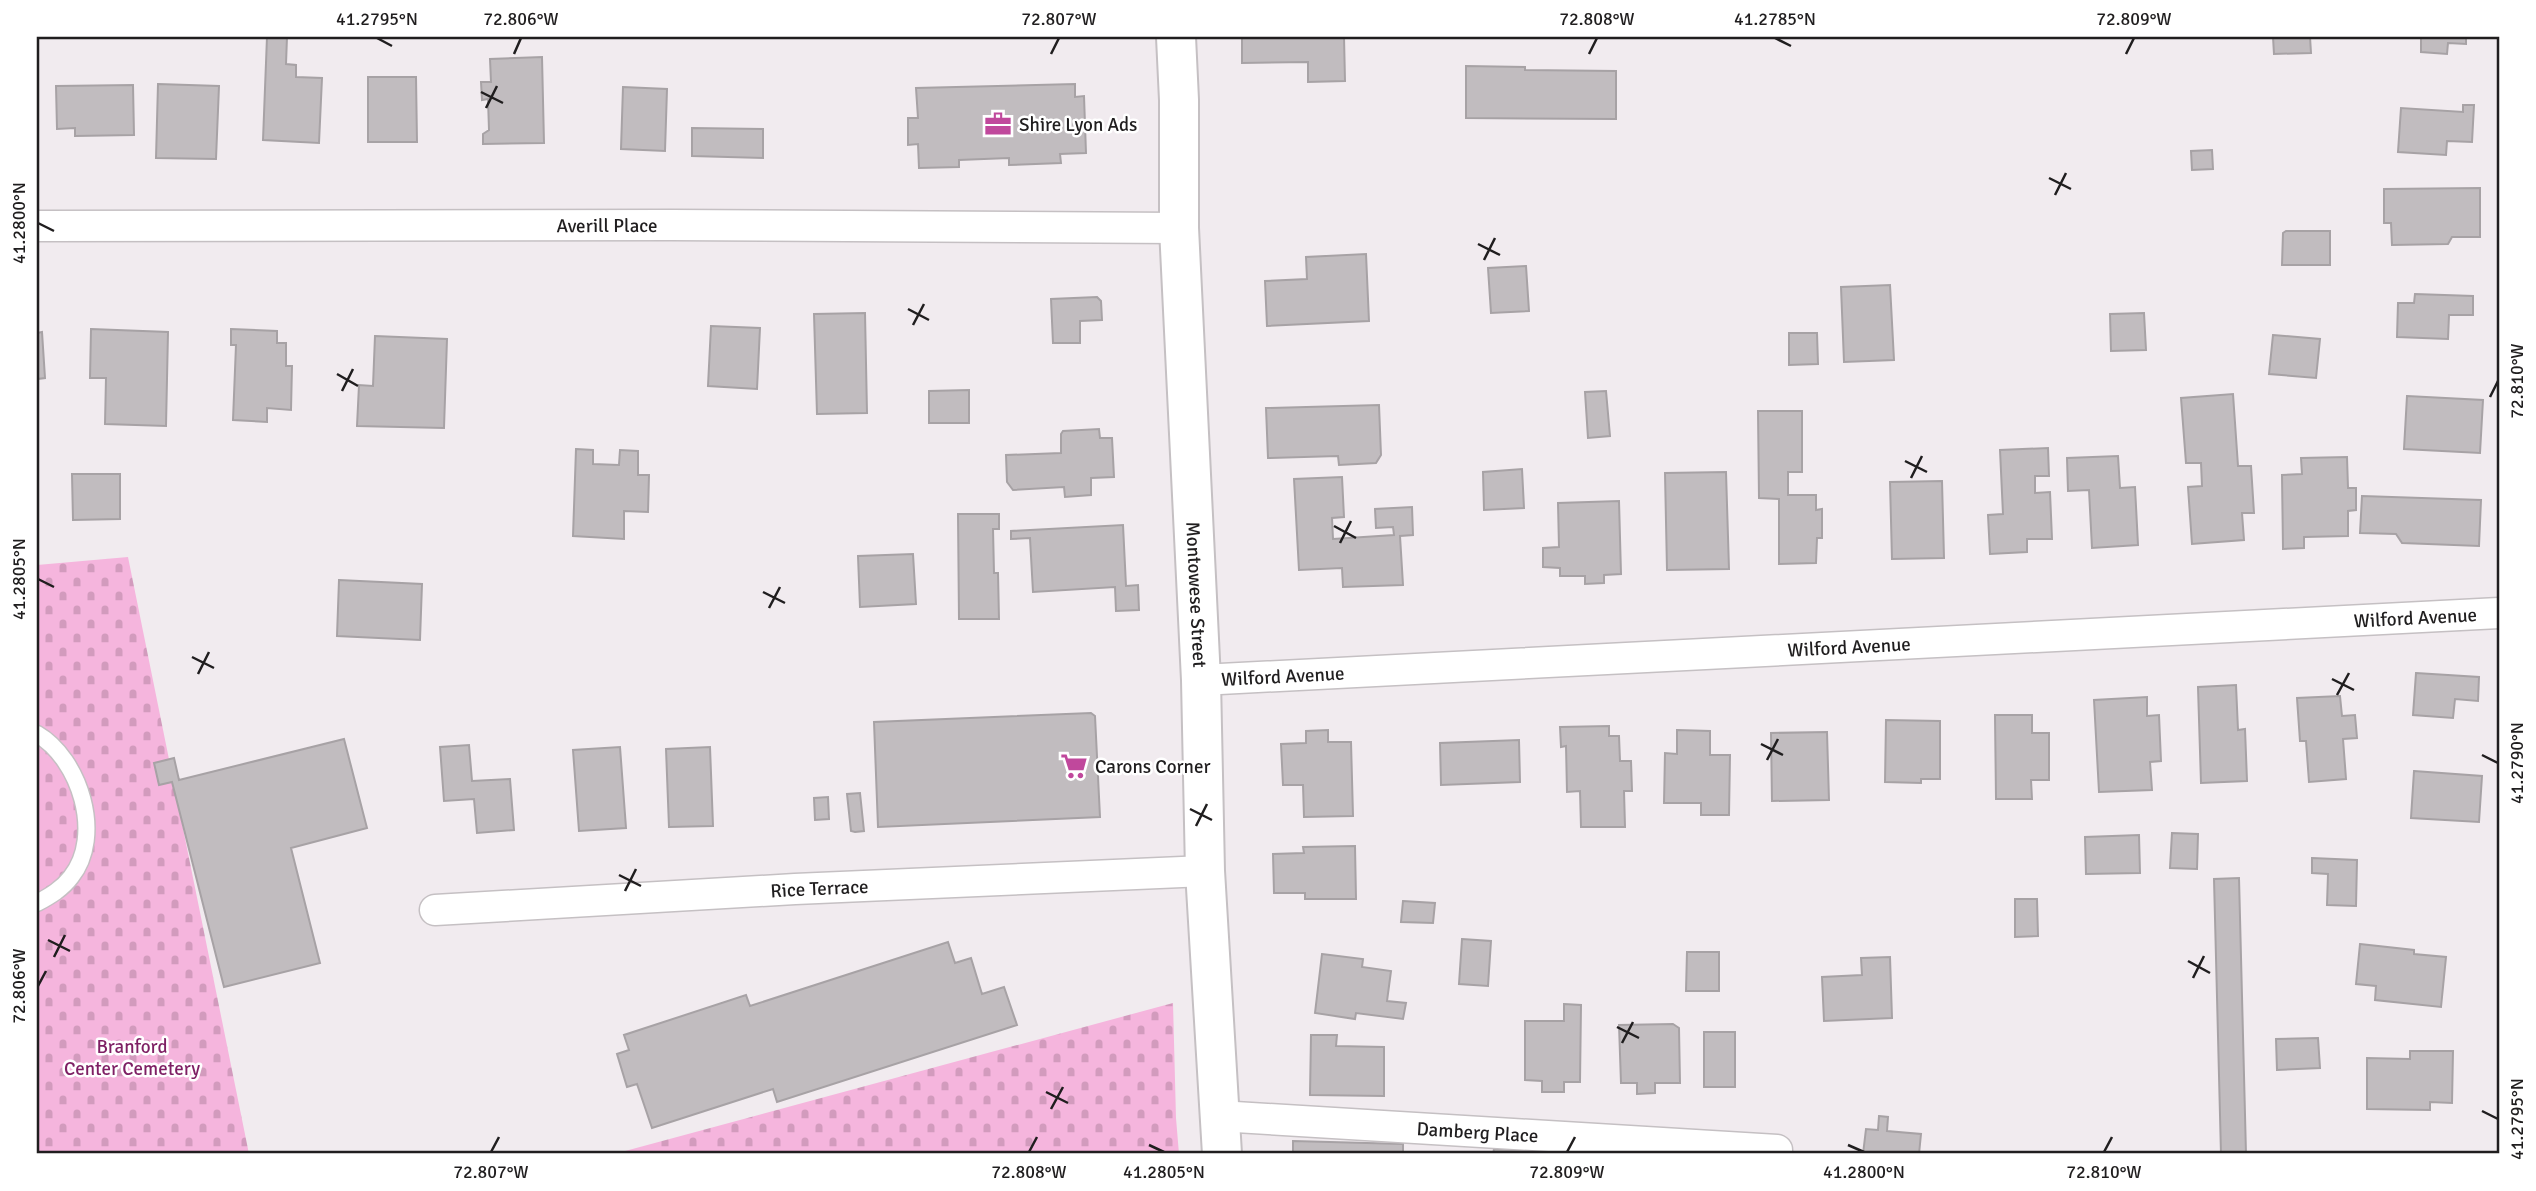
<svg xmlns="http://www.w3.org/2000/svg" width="2536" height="1191" font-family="Signika,sans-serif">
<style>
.cemetery{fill:url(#cemetery-stones)}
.building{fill:#c1bcbf;stroke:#a7a2a5;stroke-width:2}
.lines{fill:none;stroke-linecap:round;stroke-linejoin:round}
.service-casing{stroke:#c5c0c3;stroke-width:19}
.minor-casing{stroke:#c5c0c3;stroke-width:33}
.secondary-casing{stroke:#c5c0c3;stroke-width:42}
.service{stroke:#fff;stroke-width:16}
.minor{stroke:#fff;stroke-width:30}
.secondary{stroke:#fff;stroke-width:38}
.ticks{fill:none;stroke:#201e1f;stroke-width:2.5}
.labels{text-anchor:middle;stroke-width:5;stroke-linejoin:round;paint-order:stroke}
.poi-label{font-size:19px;fill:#201e1f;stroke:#fff;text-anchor:start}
.street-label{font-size:19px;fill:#201e1f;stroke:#fff}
.park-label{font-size:19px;fill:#7e1f64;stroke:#fff}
.neatline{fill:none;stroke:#201e1f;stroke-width:2.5}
.ticks-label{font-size:18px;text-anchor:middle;fill:#201e1f}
</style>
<defs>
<pattern id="cemetery-stones" width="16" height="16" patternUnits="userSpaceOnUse" patternTransform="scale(1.75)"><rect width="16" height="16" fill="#f5b5dd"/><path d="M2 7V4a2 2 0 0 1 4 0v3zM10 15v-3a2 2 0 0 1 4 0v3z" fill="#d29bbd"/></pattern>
</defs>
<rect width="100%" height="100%" fill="#f1ebef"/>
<path class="cemetery" d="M128,557L249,1154H37V565Z
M1173,1003L1176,1118L1179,1154H614Z"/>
<path class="building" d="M267,37H287L286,64L296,65V77L322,78L319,143L263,140Z
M1242,37H1344L1345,81L1308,82V62L1242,63Z
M2273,37H2310L2311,53L2274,54Z
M2421,37H2466V44L2448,43L2447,54L2421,52Z
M542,57L544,143L483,144V134L489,130L488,99L482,100L481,82H491L490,59Z
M1466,66L1525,67V70L1616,71V119L1466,118Z
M368,77H416L417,142H368Z
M158,84L219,86L216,159L156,158Z
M1075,84V97L1084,96L1086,153L1060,154L1061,163L1009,165V158L959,160V167L919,168L918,144L908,145V118H918L916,88Z
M133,85L134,135L75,136V128L57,129L56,86Z
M623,87L667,89L665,151L621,149Z
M2463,105H2474L2472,142L2447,141L2446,155L2398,152L2401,108L2463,112Z
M692,128L763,129V158L692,156Z
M2212,150L2213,169L2192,170L2191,151Z
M2480,188V237H2452L2448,244L2392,245L2391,223H2384V189Z
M2286,231H2330V265H2282L2283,233Z
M1366,254L1369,321L1267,326L1265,281L1307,279L1306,257Z
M1526,266L1529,311L1491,313L1488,268Z
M1890,285L1894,360L1844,362L1841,287Z
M2415,294L2473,296V315H2449L2448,339L2397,337L2398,303H2414Z
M1097,297L1101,301L1102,320L1080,321V343H1053L1051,299Z
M865,313L867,413L817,414L814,314Z
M2144,313L2146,350L2111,351L2110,314Z
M711,326L760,328L757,389L708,386Z
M91,329L168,332L166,426L105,424L106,378H90Z
M231,329L277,331V343H286V366H292L291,410L267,408V422L233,420L236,345H231Z
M42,332L45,378L37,379V333Z
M1789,333H1817L1818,364L1789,365Z
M2273,335L2320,339L2316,378L2269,374Z
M375,336L447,339L444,428L357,426L359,385L373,386Z
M969,390V423H929V391Z
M1606,391L1610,436L1588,438L1585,392Z
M2233,394L2238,466H2251L2254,513H2242L2244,540L2192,544L2188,487L2202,486L2201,463H2186L2181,398Z
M2407,396L2483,400L2480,453L2404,449Z
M1379,405L1381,455L1376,463L1339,465L1338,456L1268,458L1266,408Z
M1758,411H1802V472H1788V495H1816V510L1822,509V538H1817L1816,563L1779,564V499L1759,498Z
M1099,429L1100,438H1112L1114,477L1091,478V495L1065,497L1064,487L1013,490L1007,482L1006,455L1061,453V434L1063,431Z
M2048,448L2049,476H2035V493L2050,492L2052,539H2027V552L1990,554L1988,515L2003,514L2000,450Z
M576,449L593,450V464L619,465L620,450L638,451V475H649L648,512L624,511V539L573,536Z
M2118,456L2120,488L2135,487L2138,545L2092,548L2089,490L2068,491L2067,458Z
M2347,457L2348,488H2356V510L2348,511V536L2304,537V548L2283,549L2282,475L2302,474L2301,458Z
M1522,469L1524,508L1484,510L1483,472Z
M1726,472L1729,569L1667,570L1665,473Z
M72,474H120V519L73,520Z
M1342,477L1344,517L1332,518L1333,539L1394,535L1393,527L1376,528L1375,509L1412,507L1413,535L1400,536L1403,585L1343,587L1342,568L1299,570L1294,479Z
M1942,481L1944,558L1892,559L1890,482Z
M2362,496L2481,500L2479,546L2402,543L2396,534L2360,533Z
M1619,501L1621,574L1604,575V583L1585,584V576H1560V568L1543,567V548L1559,547L1558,503Z
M958,514H999V529H993L994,573H998L999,619H959Z
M1123,525L1126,586L1138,585L1139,610L1116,611L1115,587L1033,592L1030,538L1011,539V531Z
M913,554L916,604L860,607L858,556Z
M339,580L422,584L420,640L337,636Z
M2416,673L2479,677L2478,701L2455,699L2453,718L2413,715Z
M2236,685L2238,730L2245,729L2247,781L2201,783L2198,687Z
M2340,696L2342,716L2355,715L2357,738L2343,739L2346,779L2309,782L2306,741H2300L2297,698Z
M2147,697V716L2159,715L2161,761L2150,762L2152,790L2099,792L2094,700Z
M1091,713L1095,716L1100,817L878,827L874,722Z
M1995,715H2032V733H2049V780H2031L2032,799H1996Z
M1886,720L1940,721V779H1921V783L1885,782Z
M1609,726V736H1619L1620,761H1631L1632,791H1624L1625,827H1581L1580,791L1567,792L1566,746L1561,747L1560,727Z
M1328,730V742H1351L1353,816L1304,817L1303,785H1283L1281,744L1306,743V731Z
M1677,730L1710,731V755H1730L1729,815H1701V803H1664L1665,753L1677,754Z
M1827,732L1829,800L1772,801L1771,733Z
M344,739L367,828L291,848L320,963L224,987L172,782L159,785L154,763L174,758L179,780Z
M1519,740L1520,782L1441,785L1440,743Z
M469,745L472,781L510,779L514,830L477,833L474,799L444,801L440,747Z
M620,747L626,828L579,831L573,750Z
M710,747L713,826L669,827L666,749Z
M2414,771L2482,776L2479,822L2411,818Z
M860,793L864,831L855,832L851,831L847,794Z
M828,797L829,819L815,820L814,798Z
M2172,833L2198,834L2197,869L2170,868Z
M2139,835L2140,873L2086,874L2085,837Z
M1355,846L1356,899H1305V893H1274L1273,854L1304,853L1303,847Z
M2312,858L2357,860L2356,906L2327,905L2328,874L2312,873Z
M2239,878L2246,1154H2221L2214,879Z
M2015,899H2037L2038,936L2015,937Z
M1403,901L1435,903L1433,923L1401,922Z
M1462,939L1491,941L1488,986L1459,984Z
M948,942L955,963L971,958L982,994L1004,987L1017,1025L777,1102L773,1089L652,1128L637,1084L627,1087L617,1054L629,1050L624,1035L746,995L750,1006Z
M2360,944L2414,950V954L2446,957L2441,1007L2375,1000L2376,986L2356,984Z
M1687,952H1719V991H1686Z
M1322,954L1363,959L1362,967L1391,971L1387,1001L1406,1003L1403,1019L1356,1013L1355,1019L1315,1013Z
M1890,957L1892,1018L1824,1021L1822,977L1862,975L1861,958Z
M1564,1004L1581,1005L1580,1082H1564V1092H1542V1081L1525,1080V1021H1564Z
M1673,1024L1679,1028L1680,1083H1655V1093L1637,1094V1083H1621L1619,1025Z
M1704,1032H1735V1087H1704Z
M1311,1035H1337L1336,1046L1384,1047V1096L1310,1095Z
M2318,1038L2320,1068L2277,1070L2276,1039Z
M2410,1051H2453L2452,1103L2430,1102V1110L2367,1109V1058L2410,1059Z
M1879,1116L1888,1117L1887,1131L1921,1134L1919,1154H1863L1866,1129L1878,1130Z
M1293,1141L1403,1144V1154H1293Z
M1494,1149L1531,1150L1535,1154H1550H1493Z"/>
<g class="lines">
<defs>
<path id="service" d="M37,734C80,759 104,836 71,877C62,889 50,896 37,903"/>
<g id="minor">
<path id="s1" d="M37,226L671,225L1179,228"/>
<path id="s2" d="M1201,680L2499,613"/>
<path id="s3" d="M435,910L795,889L1205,871"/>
<path id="s4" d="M1219,1116L1777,1150"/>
</g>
<g id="secondary">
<path id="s5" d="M1176,37L1179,100V228L1201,680L1205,871L1222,1154"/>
</g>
</defs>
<use href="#service" class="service-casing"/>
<use href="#minor" class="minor-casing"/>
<use href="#secondary" class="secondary-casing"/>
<use href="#service" class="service"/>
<use href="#minor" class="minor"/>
<use href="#secondary" class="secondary"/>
</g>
<path class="ticks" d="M377,38L392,46M1775,38L1791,46M514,54L521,38M1051,54L1059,38M1589,54L1597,38M2126,54L2134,38M481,92L503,103M486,108L497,86M2049,178L2071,189M2055,195L2066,173M38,223L54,231M1478,244L1500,255M1484,260L1495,238M908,309L929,320M913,325L924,304M337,374L358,386M342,391L353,369M2490,397L2498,381M1905,461L1927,472M1911,478L1922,456M1334,526L1356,538M1340,543L1351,521M38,579L54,587M763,592L785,603M769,608L780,587M192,657L214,668M198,674L209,652M2332,679L2354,690M2337,695L2349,673M1761,744L1783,755M2482,755L2498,763M1767,760L1778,739M1190,809L1212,820M1196,826L1207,804M619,875L641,886M625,891L636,869M48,940L70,951M54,957L65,935M2188,961L2210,973M2193,978L2204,956M38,986L46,971M1617,1027L1639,1038M1622,1043L1633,1022M1046,1092L1068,1103M1051,1109L1063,1087M2482,1111L2498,1119M1149,1145L1164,1152M1848,1145L1864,1152M491,1152L499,1137M1029,1152L1037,1137M1567,1152L1575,1137M2104,1152L2112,1137"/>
<defs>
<symbol id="office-bare" viewBox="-9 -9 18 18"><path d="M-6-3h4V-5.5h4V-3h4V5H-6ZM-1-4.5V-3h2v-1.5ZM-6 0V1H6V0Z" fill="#c0489c" stroke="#fff" stroke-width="2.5" paint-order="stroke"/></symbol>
<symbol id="supermarket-bare" viewBox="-9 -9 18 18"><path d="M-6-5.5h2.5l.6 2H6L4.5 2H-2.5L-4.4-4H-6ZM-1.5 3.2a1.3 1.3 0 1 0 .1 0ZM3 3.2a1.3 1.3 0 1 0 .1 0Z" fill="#c0489c" stroke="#fff" stroke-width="2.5" paint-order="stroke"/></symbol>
</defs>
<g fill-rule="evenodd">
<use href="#office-bare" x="979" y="105" width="38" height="38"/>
<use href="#supermarket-bare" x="1055" y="747" width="38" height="38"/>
</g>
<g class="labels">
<g class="poi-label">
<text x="1019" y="131">Shire Lyon Ads</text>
<text x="1095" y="773">Carons Corner</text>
</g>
<g class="street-label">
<text dy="7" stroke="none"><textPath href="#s1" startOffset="570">Averill Place</textPath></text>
<text dy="7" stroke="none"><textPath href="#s5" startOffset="558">Montowese Street</textPath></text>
<text dy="7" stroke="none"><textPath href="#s2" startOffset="1216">Wilford Avenue</textPath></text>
<text dy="7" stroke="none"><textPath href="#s2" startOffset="649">Wilford Avenue</textPath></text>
<text dy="7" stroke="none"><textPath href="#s2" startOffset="82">Wilford Avenue</textPath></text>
<text dy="7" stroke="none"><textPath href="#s3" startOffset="385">Rice Terrace</textPath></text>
<text dy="7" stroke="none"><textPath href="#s4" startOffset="259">Damberg Place</textPath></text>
</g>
<g class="park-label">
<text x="132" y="1053">Branford<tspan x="132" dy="22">Center Cemetery</tspan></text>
</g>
</g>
<rect width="2536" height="1191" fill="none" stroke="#ffffff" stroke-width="77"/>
<rect x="38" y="38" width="2460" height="1114" class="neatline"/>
<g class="ticks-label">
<text x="377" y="25">41.2795°N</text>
<text x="521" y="25">72.806°W</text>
<text x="1059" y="25">72.807°W</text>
<text x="1597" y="25">72.808°W</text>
<text x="1775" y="25">41.2785°N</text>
<text x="2134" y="25">72.809°W</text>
<text transform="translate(19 223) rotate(-90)" y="6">41.2800°N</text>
<text transform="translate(2517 381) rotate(-90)" y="6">72.810°W</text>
<text transform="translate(19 579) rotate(-90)" y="6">41.2805°N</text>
<text transform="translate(2517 763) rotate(-90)" y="6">41.2790°N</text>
<text transform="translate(19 986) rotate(-90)" y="6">72.806°W</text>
<text transform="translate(2517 1119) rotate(-90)" y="6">41.2795°N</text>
<text x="491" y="1178">72.807°W</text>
<text x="1029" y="1178">72.808°W</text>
<text x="1164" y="1178">41.2805°N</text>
<text x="1567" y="1178">72.809°W</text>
<text x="1864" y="1178">41.2800°N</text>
<text x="2104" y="1178">72.810°W</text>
</g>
</svg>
